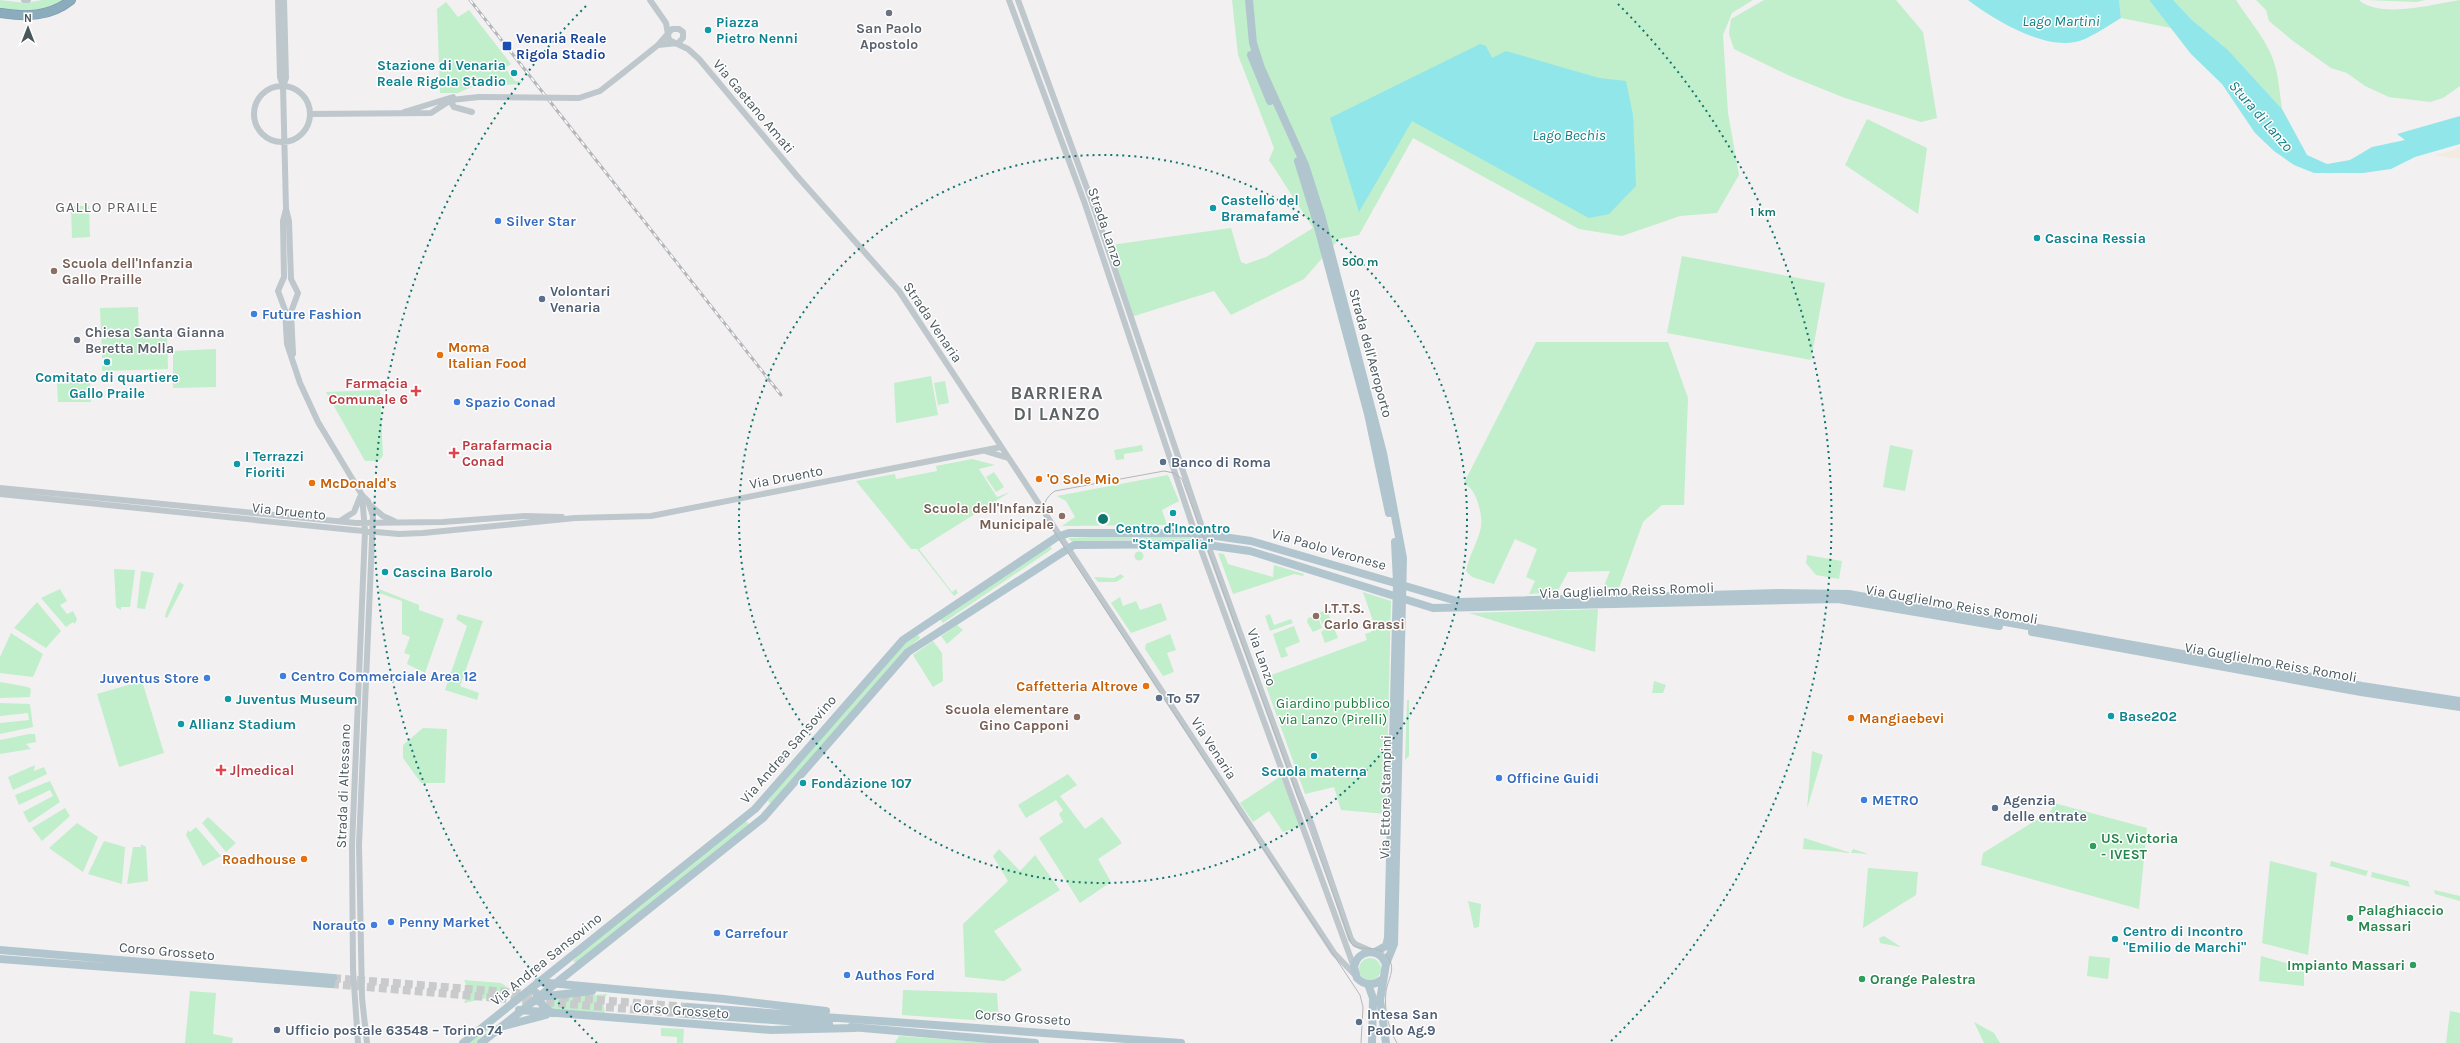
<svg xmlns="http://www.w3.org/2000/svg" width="2460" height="1043" font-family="Karla,sans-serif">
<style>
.green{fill:#c1eecb}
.sand{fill:#f3ebe2}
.water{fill:#90e6e9}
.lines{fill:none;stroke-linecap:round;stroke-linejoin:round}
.major-tunnel{stroke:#c8cacc;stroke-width:8;stroke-dasharray:8 4;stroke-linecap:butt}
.highway-casing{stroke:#7597a9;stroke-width:10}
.minor{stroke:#bdc7cc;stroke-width:6}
.major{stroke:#b1c5ce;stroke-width:8}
.highway{stroke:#8aacbd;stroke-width:9}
.tram{stroke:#b3b7ba;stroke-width:1}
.rail-casing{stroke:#b3b7ba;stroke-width:3}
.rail{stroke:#fff;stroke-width:1.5;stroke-dasharray:4.5;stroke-linecap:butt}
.minor-bridge{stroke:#bdc7cc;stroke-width:6}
.ring{fill:none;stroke:#0f766e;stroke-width:2;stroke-dasharray:2 4}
.worship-dot{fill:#6b7280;stroke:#fff;stroke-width:1.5}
.culture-dot{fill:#0f9aa8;stroke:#fff;stroke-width:1.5}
.transit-dot{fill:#1a4fb4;stroke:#fff;stroke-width:1.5}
.shop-dot{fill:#3f7fe0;stroke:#fff;stroke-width:1.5}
.education-dot{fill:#8d6e63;stroke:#fff;stroke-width:1.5}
.service-dot{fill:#5c6f8a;stroke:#fff;stroke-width:1.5}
.food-dot{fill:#e8710a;stroke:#fff;stroke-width:1.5}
.health-dot{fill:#e0444e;stroke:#fff;stroke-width:1.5}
.leisure-dot{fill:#2e9e5b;stroke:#fff;stroke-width:1.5}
.labels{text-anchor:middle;stroke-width:3;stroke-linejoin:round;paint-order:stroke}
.culture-label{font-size:14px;font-weight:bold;fill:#0d838f;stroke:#fff;text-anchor:start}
.worship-label{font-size:14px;font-weight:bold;fill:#5b616d;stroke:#fff}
.transit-label{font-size:14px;font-weight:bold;fill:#164399;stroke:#fff;text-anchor:start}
.street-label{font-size:14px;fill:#49575d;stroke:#fff}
.shop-label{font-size:14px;font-weight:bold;fill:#366cbe;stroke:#fff;text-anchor:start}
.education-label{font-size:14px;font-weight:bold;fill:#785e54;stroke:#fff;text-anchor:start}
.service-label{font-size:14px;font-weight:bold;fill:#4e5e75;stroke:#fff;text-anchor:start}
.food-label{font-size:14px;font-weight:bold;fill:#c56008;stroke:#fff;text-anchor:start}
.health-label{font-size:14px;font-weight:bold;fill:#be3a42;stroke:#fff;text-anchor:start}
.park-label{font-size:14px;fill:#1b7d3b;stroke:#fff}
.leisure-label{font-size:14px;font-weight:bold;fill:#27864d;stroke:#fff;text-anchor:start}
.water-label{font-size:15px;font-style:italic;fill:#127e82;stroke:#fff}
.neighbourhood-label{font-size:15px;letter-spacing:1px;fill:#5d6265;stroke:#fff}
.district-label{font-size:18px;font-weight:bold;letter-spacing:1px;fill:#5d6265;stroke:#fff}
.centre{fill:#0f766e;stroke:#fff;stroke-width:2}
.ring-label{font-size:12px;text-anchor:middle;font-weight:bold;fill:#0f766e;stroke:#fff;stroke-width:3;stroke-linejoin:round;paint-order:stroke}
</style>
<rect width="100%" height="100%" fill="#f3f0f1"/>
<path class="green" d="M0,0L26,3L42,0H68L42,12L0,10Z
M1232,0H1753L1732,13L1723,35L1728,113L1739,175L1717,213L1680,216L1622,236L1579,229L1413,138L1359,235L1339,239L1304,279L1231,315L1214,291L1131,317L1111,245L1231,228L1241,262L1246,264L1266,257L1313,228L1269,160L1274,148L1238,55Z
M1764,0H1896L1923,32L1937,118L1921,122L1845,98L1790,76L1734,49L1729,34L1731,19Z
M2119,0H2149L2171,28L2121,18Z
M2173,0H2236C2250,22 2270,43 2276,69C2279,82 2280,96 2282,109L2228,50L2192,20Z
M2256,0H2359C2380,19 2434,4 2460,0V86L2443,98L2430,102L2389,97L2365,86L2347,73L2331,68L2293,41L2269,21L2266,10Z
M2366,0H2425L2417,2Z
M446,2L458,17L469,10L511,64L505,68L515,81L523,82L520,84L471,87L458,93H440L437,9Z
M1867,119L1927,148L1918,214L1845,165Z
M71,206H89L90,237L72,238Z
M1682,256L1825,283L1811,360L1667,333Z
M138,307L139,335L167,334L168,369L102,371V366H112V358H102L100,308Z
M1536,342H1668L1688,398L1684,505H1662L1643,522L1618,591H1602L1610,571L1568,572L1557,592L1529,594L1535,581L1526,577L1537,549L1515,539L1494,584L1472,577L1466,571C1469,555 1478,542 1481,527C1483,515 1476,487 1464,484L1465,481Z
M216,349V387L173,388V351Z
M931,376L938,415L896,423L894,383Z
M90,381L91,402H58L57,382Z
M945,381L949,403L938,405L934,383Z
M380,390L383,456L378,461H365L326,392Z
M1142,445L1143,451L1124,454V459L1116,460L1114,450Z
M1890,445L1913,450L1905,491L1883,487Z
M972,459L995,465L979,469L997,497L1010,492L919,549L952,592L956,589L958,593L954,596L917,549H911L856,481L895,474L896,479L937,471L936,466Z
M994,472L1004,487L996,492L986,477Z
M1168,475L1179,501L1162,510L1167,525L1062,526L1075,517L1066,501L1057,496Z
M1115,536L1194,537L1191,539L1071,541L1069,538Z
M1050,546L1052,549L943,623L939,618Z
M1134.5 556a4.5 4.5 0 1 1 9 0a4.5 4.5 0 1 1-9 0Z
M1218,553L1224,554L1228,564L1273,577L1274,565L1304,574L1303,576L1294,574L1233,594Z
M1807,555L1842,561L1839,579L1816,575L1806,563Z
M114,569L135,570L130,607H121V610L116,607Z
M141,571L154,573L145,609L137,608Z
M1121,574L1124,577L1116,582H1098L1094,577L1114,578Z
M179,582L184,585L167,618L165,617L166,612Z
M60,589L67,601L60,605L67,614L73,611L77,619L75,624L73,622L66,627L41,598Z
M379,589L419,605V610L444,619L425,673L407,664L410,655L404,653L410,637L402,634V601L379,593Z
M1363,592L1391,601L1386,814L1341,810L1334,787L1305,794L1263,678L1367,640L1365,634L1371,632L1375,627Z
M1120,597L1123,606L1136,601L1140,610L1161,603L1167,620L1131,633L1111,603Z
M37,602L61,631L46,648L14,628Z
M1598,609L1595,652L1469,613Z
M1327,610L1338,638L1325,643L1321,632L1330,626L1328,622L1322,624L1318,613Z
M458,614L483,621L460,686L479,693L477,700L445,690L467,626L456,619Z
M1270,614L1274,625L1291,619L1293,623L1270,631L1265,616Z
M1317,615L1322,628L1313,632L1307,622L1308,618Z
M957,625L963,630L947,644L941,636Z
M1294,626L1300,642L1285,648L1288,656L1281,658L1273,634Z
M11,633L43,654L33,677L0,673V657Z
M917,633L920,638L901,654L771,804L768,801L789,773L897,648Z
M1170,634L1176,650L1167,653L1174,672L1163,676L1145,649L1146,644Z
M933,641L942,653L943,681L933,687L913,655Z
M142,681L164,753L119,767L97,694Z
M1654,681L1666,685L1663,693H1652Z
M0,682L28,687L31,689L30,697L0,698Z
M1407,700H1409V756L1405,760Z
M0,703L30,704L33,727L0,734V723L29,720L28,713L0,716Z
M423,728L447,729L445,783H421L403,758V745Z
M29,734H35L36,742L26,744L31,749L0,754V740Z
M1812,751L1823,755L1807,809Z
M35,765L34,771L44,767L47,774L13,790L8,777Z
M1068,774L1077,785L1060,796L1085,829L1102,817L1122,843L1098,859L1111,882L1080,903L1039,838L1063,822L1059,814L1063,810L1056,800L1026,818L1018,805Z
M1281,776L1300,826L1283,832L1269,811L1253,822L1240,803Z
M50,781L60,802L29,823L23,812L53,796L50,790L19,805L15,795Z
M2054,803L2147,828L2139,909L1981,865L1983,853L2051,811Z
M65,808L70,816L42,841L32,828Z
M208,817L236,843L226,852L202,823Z
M745,820L749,824L576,963L573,961L583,950Z
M77,823L98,837L83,872L49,848Z
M196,827L221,856L203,866L186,835L188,830L190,832Z
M1804,838L1851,853L1853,849L1869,854L1803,849Z
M104,841L125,847L122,884L88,874Z
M141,844L146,847L148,881L127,884L133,847H141Z
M999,849L1020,871L1035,855L1060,890L994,931L1022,970L1004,981L965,977L963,924L1008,881L993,856Z
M2270,861L2317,873L2308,955L2262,943Z
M2331,861L2368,871L2366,876L2330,866Z
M1868,868L1918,872L1916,895L1863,928Z
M2372,872L2408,881L2410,887L2371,877Z
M2434,890L2460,896V901L2435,894Z
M1468,901L1481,904L1479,927L1474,928Z
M1884,936L1901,947L1880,943L1879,938Z
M2089,956L2110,958L2108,979L2087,976Z
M2261,956L2304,968V986L2259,981Z
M1359 969a11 11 0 1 1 22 0a11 11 0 1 1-22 0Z
M464,980L501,983L510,989L502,995L464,1003L469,991Z
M903,990L997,993L999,1022L902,1015Z
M190,991L216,993L213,1034L233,1038L232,1043H185Z
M607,994L603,1001L605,1013L555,1011L545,1003L551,998Z
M2450,1011L2460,1013V1043H2446Z
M1974,1022L1994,1033L2000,1043H1984Z
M487,1027L489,1029L476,1043H467Z
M661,1028L684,1029L683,1043H677V1037L661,1036Z
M899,1036L994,1043H895Z"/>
<path class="sand" d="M2460,146V159L2434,155L2452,151Z"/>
<path class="water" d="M1968,0H2119L2121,18C2109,25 2088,40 2075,42C2042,49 1993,19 1968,0Z
M2149,0H2173L2192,20L2228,50L2282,109L2307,155L2327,164L2350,160L2372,147L2405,140L2397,134L2460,116V144L2415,157L2391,169L2363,173H2314L2294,165L2274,151L2255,133L2222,84L2191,54Z
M1480,44L1486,46L1492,58L1506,51L1599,78L1626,81L1633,115L1636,186L1609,214L1589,218L1412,121L1359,212L1330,118Z"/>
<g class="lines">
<path class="major-tunnel" d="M333,978L543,995
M331,984L687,1014
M561,997L688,1007"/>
<defs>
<path id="highway" d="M0,13C25,17 50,17 71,0"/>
</defs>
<use href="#highway" class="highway-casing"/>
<path class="minor" d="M24,0H28
M278,0L280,77L283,86L286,209L289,221L291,279L298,293L291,312L293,354
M650,0L666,23L669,40L688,49L699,59L797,176L899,291L1334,953L1355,975
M1009,0L1085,204L1195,533L1354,967
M1018,0L1092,202L1208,545L1299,794L1312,825L1351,939L1355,944L1371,951
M623,73L658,45L672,29H679L683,32V38L678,43L658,45
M283,86L286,78L284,0
M254 114a28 28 0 1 1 56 0a28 28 0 1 1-56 0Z
M454,99L452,104L454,107L472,112
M404,112L453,97
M310,114L431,113L451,100L479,97
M286,209L283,221L284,277L278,291L285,310L287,344L300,383L318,422L362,495L368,501L373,516L359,845L362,998L367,1043
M985,451L1008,458
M0,488L356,523L443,522L525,516L562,517
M0,494L353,530L399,534L423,533L575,518L651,516L1001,447
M370,505L383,516L394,521
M340,521L354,512L360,497
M358,1043L353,970L352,846L365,531L362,495"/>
<path class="major" d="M1249,0L1253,43L1261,68L1305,165L1321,215L1383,453L1403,558L1394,944L1386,964
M1251,55L1270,101
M1298,161L1315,216L1368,414L1389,513
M2032,632L2361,692L2460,707
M0,950L333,978
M1375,952L1386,946L1388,938L1397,582L1395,542
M0,959L331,984
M1383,979C1374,986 1365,986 1357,978L1354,967C1358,949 1379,947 1386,964L1380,1000L1386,1043
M538,982L724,999L826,1011
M1368,984L1373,998L1372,1043
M536,993L543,1006L552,1013
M538,997L592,991
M688,1007L1181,1043
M519,1010L771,1030L855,1028
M687,1014L829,1024
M504,1026L546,1015
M851,1027L1035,1043
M463,1043L755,809L903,640L1057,537L1069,533H1195L1251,541L1460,602L1778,593L1849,594L2362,686L2460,701
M481,1043L763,818L908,652L1074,545L1200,544L1250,551L1433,608L1838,599L1999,626"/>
<use href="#highway" class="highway"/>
<path class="tram" d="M1361,1043L1363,1007L1360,995L1047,521C1041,509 1044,498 1055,491L1164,471L1174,473L1182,479L1351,943C1360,954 1378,941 1389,959C1396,970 1387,981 1386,992C1384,1009 1388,1028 1397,1043"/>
<defs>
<path id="rail" d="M470,0L781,395"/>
</defs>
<use href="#rail" class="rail-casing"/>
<use href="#rail" class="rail"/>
<path class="minor-bridge" d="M479,97L579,98L600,91L623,73"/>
</g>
<g class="ring">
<circle cx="1103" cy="519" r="364"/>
<path d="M597 1043A728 728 0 0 1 588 4M1618 4A728 728 0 0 1 1609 1043"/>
</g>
<g class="worship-dot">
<circle cx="889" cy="13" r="4"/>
<circle cx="77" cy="340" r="4"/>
</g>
<g class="culture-dot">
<circle cx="708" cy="30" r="4"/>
<circle cx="514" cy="73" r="4"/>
<circle cx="1213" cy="208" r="4"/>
<circle cx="2037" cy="238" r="4"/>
<circle cx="107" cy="362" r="4"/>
<circle cx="237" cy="464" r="4"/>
<circle cx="1173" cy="513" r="4"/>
<circle cx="385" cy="572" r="4"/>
<circle cx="228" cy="699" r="4"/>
<circle cx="2111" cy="716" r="4"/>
<circle cx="181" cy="724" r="4"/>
<circle cx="1314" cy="756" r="4"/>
<circle cx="803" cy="783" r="4"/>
<circle cx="2115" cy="939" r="4"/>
</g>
<rect class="transit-dot" x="502" y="41" width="10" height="10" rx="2"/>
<g class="shop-dot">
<circle cx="498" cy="221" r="4"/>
<circle cx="254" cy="314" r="4"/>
<circle cx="457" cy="402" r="4"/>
<circle cx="283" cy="676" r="4"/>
<circle cx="207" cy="678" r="4"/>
<circle cx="1499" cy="778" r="4"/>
<circle cx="1864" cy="800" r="4"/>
<circle cx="391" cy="922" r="4"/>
<circle cx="374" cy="925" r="4"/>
<circle cx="717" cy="933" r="4"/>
<circle cx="847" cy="975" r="4"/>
</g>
<g class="education-dot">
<circle cx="54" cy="271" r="4"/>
<circle cx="1062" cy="516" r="4"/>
<circle cx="1316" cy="616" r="4"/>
<circle cx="1077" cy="717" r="4"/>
</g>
<g class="service-dot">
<circle cx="542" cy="299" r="4"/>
<circle cx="1163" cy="462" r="4"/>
<circle cx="1159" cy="698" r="4"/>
<circle cx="1995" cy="808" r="4"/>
<circle cx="1359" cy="1022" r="4"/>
<circle cx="277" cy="1030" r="4"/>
</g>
<g class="food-dot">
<circle cx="440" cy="355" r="4"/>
<circle cx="1039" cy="479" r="4"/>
<circle cx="312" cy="483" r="4"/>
<circle cx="1146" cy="686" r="4"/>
<circle cx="1851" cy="718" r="4"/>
<circle cx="304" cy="859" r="4"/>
</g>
<g class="health-dot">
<path d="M414 385h4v4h4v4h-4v4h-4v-4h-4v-4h4z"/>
<path d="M452 447h4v4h4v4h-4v4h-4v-4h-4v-4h4z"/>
<path d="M219 764h4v4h4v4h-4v4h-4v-4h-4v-4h4z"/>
</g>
<g class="leisure-dot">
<circle cx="2093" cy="846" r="4"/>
<circle cx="2350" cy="918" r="4"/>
<circle cx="2413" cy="965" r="4"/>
<circle cx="1862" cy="979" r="4"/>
</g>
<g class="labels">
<g class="culture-label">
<text x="716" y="27">Piazza<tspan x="716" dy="16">Pietro Nenni</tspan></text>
<text x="506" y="70" text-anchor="end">Stazione di Venaria<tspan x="506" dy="16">Reale Rigola Stadio</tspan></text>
<text x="1221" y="205">Castello del<tspan x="1221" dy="16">Bramafame</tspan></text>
<text x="2045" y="243">Cascina Ressia</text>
<text x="107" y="382" text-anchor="middle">Comitato di quartiere<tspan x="107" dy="16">Gallo Praile</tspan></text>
<text x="245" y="461">I Terrazzi<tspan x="245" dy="16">Fioriti</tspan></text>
<text x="1173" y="533" text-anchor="middle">Centro d'Incontro<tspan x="1173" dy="16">"Stampalia"</tspan></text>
<text x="393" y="577">Cascina Barolo</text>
<text x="236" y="704">Juventus Museum</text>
<text x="2119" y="721">Base202</text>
<text x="189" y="729">Allianz Stadium</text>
<text x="1314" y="776" text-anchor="middle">Scuola materna</text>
<text x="811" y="788">Fondazione 107</text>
<text x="2123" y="936">Centro di Incontro<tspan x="2123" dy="16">"Emilio de Marchi"</tspan></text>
</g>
<g class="worship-label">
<text x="889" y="33">San Paolo<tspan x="889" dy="16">Apostolo</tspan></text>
<text x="85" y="337" text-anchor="start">Chiesa Santa Gianna<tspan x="85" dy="16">Beretta Molla</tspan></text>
</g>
<g class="transit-label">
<text x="516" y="43">Venaria Reale<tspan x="516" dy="16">Rigola Stadio</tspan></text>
</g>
<g class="street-label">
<text transform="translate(754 106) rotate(50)" y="5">Via Gaetano Amati</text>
<text transform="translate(1106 227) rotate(71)" y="5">Strada Lanzo</text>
<text transform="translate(933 322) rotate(56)" y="5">Strada Venaria</text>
<text transform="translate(1371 353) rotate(75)" y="5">Strada dell'Aeroporto</text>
<text transform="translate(786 477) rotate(-11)" y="5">Via Druento</text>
<text transform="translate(289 511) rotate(6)" y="5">Via Druento</text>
<text transform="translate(1329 549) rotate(16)" y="5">Via Paolo Veronese</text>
<text transform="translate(1627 590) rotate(-2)" y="5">Via Guglielmo Reiss Romoli</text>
<text transform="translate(1952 604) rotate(10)" y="5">Via Guglielmo Reiss Romoli</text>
<text transform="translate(1262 657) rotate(70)" y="5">Via Lanzo</text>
<text transform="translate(2271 662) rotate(10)" y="5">Via Guglielmo Reiss Romoli</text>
<text transform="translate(1214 748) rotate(57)" y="5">Via Venaria</text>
<text transform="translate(788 749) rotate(-49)" y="5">Via Andrea Sansovino</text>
<text transform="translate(343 786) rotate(-88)" y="5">Strada di Altessano</text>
<text transform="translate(1385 797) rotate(-89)" y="5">Via Ettore Stampini</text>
<text transform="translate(167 951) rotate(5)" y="5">Corso Grosseto</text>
<text transform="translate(546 959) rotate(-39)" y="5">Via Andrea Sansovino</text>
<text transform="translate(681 1010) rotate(4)" y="5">Corso Grosseto</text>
<text transform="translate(1023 1017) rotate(4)" y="5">Corso Grosseto</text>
</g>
<g class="shop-label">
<text x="506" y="226">Silver Star</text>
<text x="262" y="319">Future Fashion</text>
<text x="465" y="407">Spazio Conad</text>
<text x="291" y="681">Centro Commerciale Area 12</text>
<text x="199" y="683" text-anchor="end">Juventus Store</text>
<text x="1507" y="783">Officine Guidi</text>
<text x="1872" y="805">METRO</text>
<text x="399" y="927">Penny Market</text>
<text x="366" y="930" text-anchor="end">Norauto</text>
<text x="725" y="938">Carrefour</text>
<text x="855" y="980">Authos Ford</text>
</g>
<g class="education-label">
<text x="62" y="268">Scuola dell'Infanzia<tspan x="62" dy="16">Gallo Praille</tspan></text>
<text x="1054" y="513" text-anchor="end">Scuola dell'Infanzia<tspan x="1054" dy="16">Municipale</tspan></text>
<text x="1324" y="613">I.T.T.S.<tspan x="1324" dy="16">Carlo Grassi</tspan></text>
<text x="1069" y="714" text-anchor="end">Scuola elementare<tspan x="1069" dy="16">Gino Capponi</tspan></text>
</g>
<g class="service-label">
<text x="550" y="296">Volontari<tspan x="550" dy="16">Venaria</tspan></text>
<text x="1171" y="467">Banco di Roma</text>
<text x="1167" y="703">To 57</text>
<text x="2003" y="805">Agenzia<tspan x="2003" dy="16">delle entrate</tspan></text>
<text x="1367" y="1019">Intesa San<tspan x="1367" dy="16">Paolo Ag.9</tspan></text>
<text x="285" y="1035">Ufficio postale 63548 – Torino 74</text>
</g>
<g class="food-label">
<text x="448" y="352">Moma<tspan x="448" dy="16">Italian Food</tspan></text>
<text x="1047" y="484">'O Sole Mio</text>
<text x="320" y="488">McDonald's</text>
<text x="1138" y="691" text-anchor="end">Caffetteria Altrove</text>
<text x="1859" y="723">Mangiaebevi</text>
<text x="296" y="864" text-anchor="end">Roadhouse</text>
</g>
<g class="health-label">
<text x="408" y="388" text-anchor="end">Farmacia<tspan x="408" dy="16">Comunale 6</tspan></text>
<text x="462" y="450">Parafarmacia<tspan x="462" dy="16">Conad</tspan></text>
<text x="230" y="775">J|medical</text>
</g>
<g class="park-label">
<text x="1333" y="708">Giardino pubblico<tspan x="1333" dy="16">via Lanzo (Pirelli)</tspan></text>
</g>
<g class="leisure-label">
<text x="2101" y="843">US. Victoria<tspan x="2101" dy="16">- IVEST</tspan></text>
<text x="2358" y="915">Palaghiaccio<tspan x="2358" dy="16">Massari</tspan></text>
<text x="2405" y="970" text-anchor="end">Impianto Massari</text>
<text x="1870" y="984">Orange Palestra</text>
</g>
<g class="water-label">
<text x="2061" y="26">Lago Martini</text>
<text transform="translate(2261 116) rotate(49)" y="5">Stura di Lanzo</text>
<text x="1569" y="140">Lago Bechis</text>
</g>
<g class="neighbourhood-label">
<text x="107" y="212">GALLO PRAILE</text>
</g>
<g class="district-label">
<text x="1057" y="399">BARRIERA<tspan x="1057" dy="21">DI LANZO</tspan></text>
</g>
</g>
<circle cx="1103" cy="519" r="6" class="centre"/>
<g class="ring-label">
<text x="1763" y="216">1 km</text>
<text x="1360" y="266">500 m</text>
</g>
<g transform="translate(28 28)" stroke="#ffffff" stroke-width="3" paint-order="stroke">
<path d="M0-3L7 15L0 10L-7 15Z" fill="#49575d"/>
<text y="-6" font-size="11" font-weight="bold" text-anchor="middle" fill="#49575d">N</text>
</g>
</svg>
